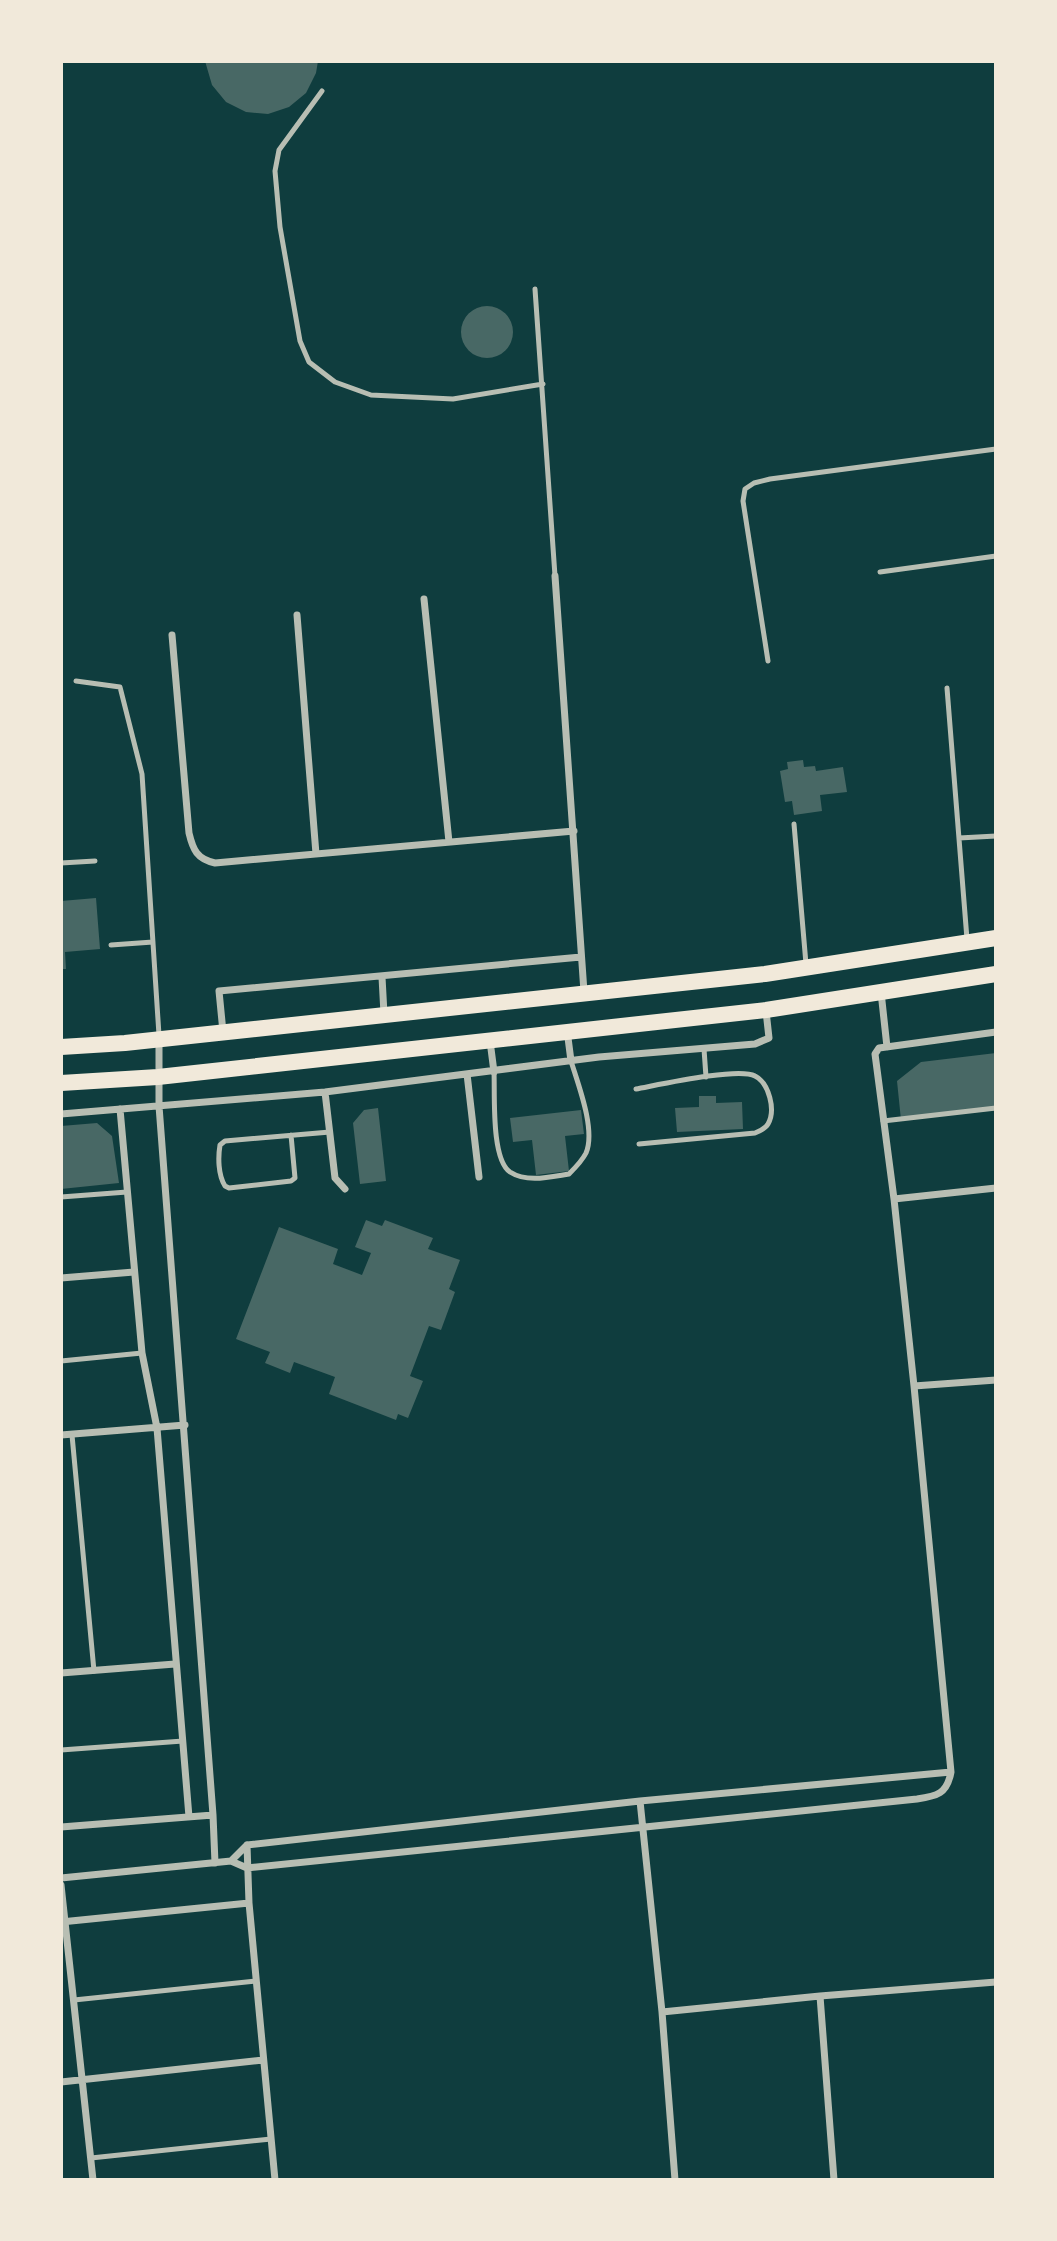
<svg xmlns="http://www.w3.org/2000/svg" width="1057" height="2241" font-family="Cabin,sans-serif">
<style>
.building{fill:#486865}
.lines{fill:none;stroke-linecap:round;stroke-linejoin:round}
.service{stroke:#b8beb3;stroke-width:5}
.minor{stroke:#b8beb3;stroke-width:7}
.trunk{stroke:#f1e9da;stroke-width:16}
</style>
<rect width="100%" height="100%" fill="#0f3d3e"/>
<path class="building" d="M205,61H318L316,73L306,93L289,107L268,114L246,112L226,102L212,85Z
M461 332a26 26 0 1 1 52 0a26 26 0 1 1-52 0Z
M803,760L804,767L815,766L816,771L843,767L847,792L820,795L822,811L794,815L792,801L785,802L780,771L788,769L787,762Z
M96,898L100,949L65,952L66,969H61V901Z
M996,1053V1110L901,1120L897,1081L921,1062Z
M699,1096H716V1103L742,1102L743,1129L677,1132L675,1108L699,1107Z
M378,1108L386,1181L360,1184L353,1123L364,1110Z
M581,1110L584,1134L565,1136L569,1171L536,1175L532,1140L513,1142L510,1118Z
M97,1123L112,1136L119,1183L61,1189V1126Z
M366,1220L382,1226L385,1220L433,1238L428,1249L460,1260L449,1289L455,1292L441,1330L429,1326L410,1376L423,1381L408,1418L398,1414L396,1420L329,1394L335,1377L294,1362L290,1373L265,1363L270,1352L236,1339L279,1227L338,1249L333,1264L362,1275L371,1253L355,1247Z"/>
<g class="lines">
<path class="service" d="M322,91L279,150L275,171L280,227L300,341L309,362L335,382L371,395L453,399L543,384
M535,289L555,576
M880,572L996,556
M768,661L743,501L745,489L754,483L770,479L996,449
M76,681L120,687L142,774L159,1035
M947,688L967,939
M794,824L806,964
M959,838L996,836
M61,863L95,861
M111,945L153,942
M704,1049L706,1077
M494,1072C495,1095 491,1159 510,1172C527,1183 550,1177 569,1174C575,1168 582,1161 586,1153C596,1130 578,1084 571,1061
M636,1089C658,1085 738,1067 755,1076C769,1083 776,1110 768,1124C765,1129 760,1131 755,1133L639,1144
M883,1121L996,1108
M291,1135L295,1178L291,1181L229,1188L225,1186C218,1175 218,1157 220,1145L225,1141L330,1132
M61,1197L127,1192
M61,1361L142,1353
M72,1435L94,1671
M61,1750L183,1741
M74,2000L256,1981
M91,2158L271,2139"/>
<path class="minor" d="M555,576L584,992
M424,599L449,842
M297,615L316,854
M172,635L189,833C193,850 197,859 215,863L574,831
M382,977L384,1014
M881,992L887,1047
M567,1030L571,1061
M223,1032L219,991L581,957
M159,1040V1106L213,1815L215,1863
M490,1041L494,1072
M467,1074L479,1177
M325,1092L335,1178L345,1189
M120,1109L142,1353L157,1428L189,1817
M61,1114L325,1092L599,1057L755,1044L769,1038L766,1011
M894,1199L996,1188
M61,1278L134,1272
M914,1386L996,1380
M61,1435L185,1425
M61,1673L175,1664
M640,1801L662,2012L675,2180
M61,1827L213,1815
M247,1845L640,1801L951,1772
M247,1845L249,1903L275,2180
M231,1861L247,1845
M61,1878L231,1861L247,1868L917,1799C937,1796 947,1794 951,1772L914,1386L894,1199L875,1054L879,1048L996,1032
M61,1885L93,2180
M61,1922L249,1903
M820,1996L834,2180
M662,2012L820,1996L996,1982
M61,2082L263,2060"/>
<path class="trunk" d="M61,1047L125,1043L765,974L996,938
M61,1083L158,1077L766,1010L996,974"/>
</g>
<rect width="1057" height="2241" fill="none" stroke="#f1e9da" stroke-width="126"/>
</svg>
